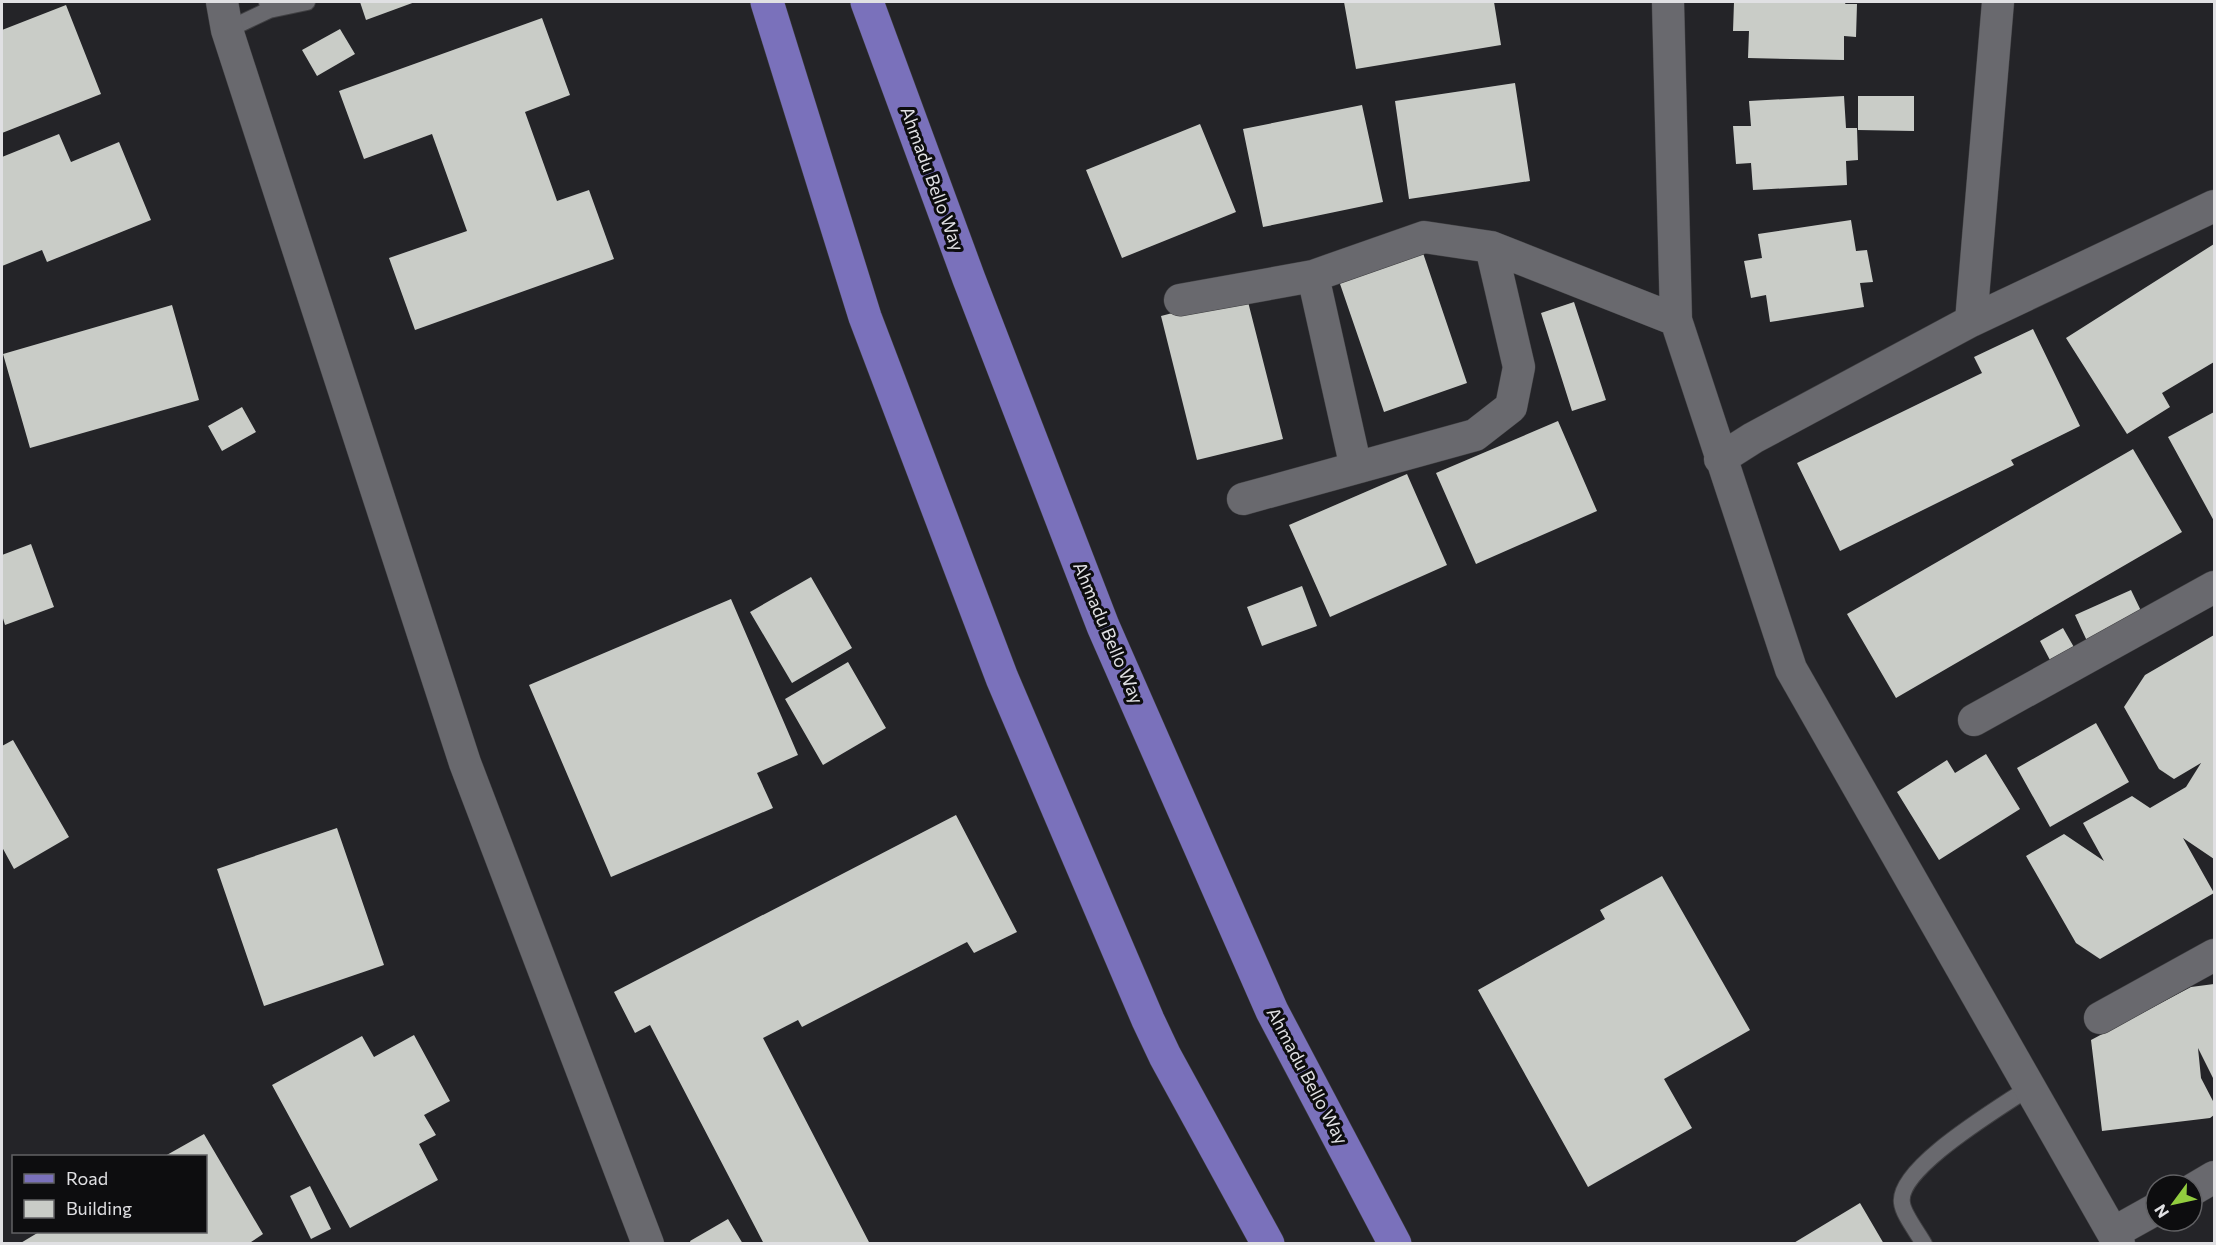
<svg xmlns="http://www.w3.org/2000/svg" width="2216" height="1245" font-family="Commissioner,sans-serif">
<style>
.building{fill:#c9ccc7}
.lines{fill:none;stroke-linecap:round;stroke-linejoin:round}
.lane-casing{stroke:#404043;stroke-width:18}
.street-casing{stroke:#404043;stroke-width:33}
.primary-casing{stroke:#404043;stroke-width:34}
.lane{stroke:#69696e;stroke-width:16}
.street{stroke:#69696e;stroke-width:32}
.primary{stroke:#7a71bb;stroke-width:33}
.labels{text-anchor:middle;stroke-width:6;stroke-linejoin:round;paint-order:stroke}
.street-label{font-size:18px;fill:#e0e0e3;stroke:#0d0d0f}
</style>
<rect width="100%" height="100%" fill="#242428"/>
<path class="building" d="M360,2H415L366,20Z
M1344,2H1494L1501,45L1356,69Z
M1734,2H1846L1845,4H1857L1856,37L1844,36V60L1748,58L1749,31H1733Z
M66,5L101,94L2,133V30Z
M542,18L570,95L525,112L557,201L589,190L614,259L415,330L389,258L467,231L432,134L364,159L339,91Z
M340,29L355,54L317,76L302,50Z
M1515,83L1530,181L1409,199L1395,101Z
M1844,96L1846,128H1857L1858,160L1846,161L1847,185L1753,190L1751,163L1736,164L1733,126H1751L1749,101Z
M1858,96H1914V131L1858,130Z
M1362,105L1383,202L1263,227L1243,129Z
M1200,124L1236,212L1122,258L1086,170Z
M59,134L71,162L119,142L151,220L47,262L42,250L2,266V157Z
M1851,220L1856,251L1867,250L1873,282L1860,283L1864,307L1770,322L1766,295L1751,298L1744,261L1762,258L1758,234Z
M2214,244V362L2162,393L2170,407L2127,434L2066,338Z
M1423,253L1467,383L1384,412L1339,281Z
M1246,294L1283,439L1197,460L1161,316Z
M1574,302L1606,400L1572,411L1541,313Z
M172,305L199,400L30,448L3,354Z
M2033,329L2080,426L2011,460L2014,465L1840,551L1797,463L1982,373L1974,357Z
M242,407L256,432L222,451L208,426Z
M2214,412V521L2168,437Z
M1558,421L1597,511L1476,564L1436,473Z
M2133,449L2182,532L1896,698L1847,614Z
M1407,474L1447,565L1330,617L1289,525Z
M31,544L54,607L5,625L2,615V555Z
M811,577L852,648L792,683L750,612Z
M1302,586L1317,626L1262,646L1247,607Z
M2131,590L2143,615L2087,641L2075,615Z
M731,599L798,755L757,773L773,808L611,877L529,685Z
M2063,628L2075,649L2051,662L2040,641Z
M2214,635V859L2183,838L2214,893L2100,959L2076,943L2026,856L2064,834L2104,861L2083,823L2132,796L2150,808L2186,787L2201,763L2174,779L2159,769L2124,707L2145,675Z
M848,662L886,728L823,765L785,699Z
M2096,723L2129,782L2050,827L2017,768Z
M13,740L69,837L14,869L2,847V746Z
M1986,754L2020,809L1939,860L1897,792L1947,760L1955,773Z
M956,815L1017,932L974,953L967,942L802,1027L798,1020L763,1038L870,1244H764L650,1025L635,1033L614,992Z
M337,828L384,965L264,1006L217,869Z
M1662,876L1750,1030L1664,1079L1692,1128L1588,1187L1478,990L1605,919L1600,910Z
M2214,984V1080L2198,1048L2201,1078L2214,1103V1115L2210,1118L2102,1131L2091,1040L2191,987Z
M414,1035L450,1101L424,1115L436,1135L419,1144L438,1180L350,1228L272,1085L362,1036L374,1057Z
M204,1134L263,1234L248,1244H19L39,1232H206V1156H165Z
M310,1186L331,1229L311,1239L290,1196Z
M1860,1203L1884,1244H1792Z
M728,1219L743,1244H691L690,1241Z"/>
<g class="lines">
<defs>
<path id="lane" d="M269,10L307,2
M227,30L269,10L267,2
M1924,1244C1918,1233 1903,1214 1902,1203C1896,1168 2003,1106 2030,1087"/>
<path id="street" d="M222,2L227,30L465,763L648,1244
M1668,2L1676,320L1791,669L2119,1244
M1313,276L1356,468
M1180,300L1313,276L1424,237L1491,247L1676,320
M1971,321L1998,2
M1720,459L1753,438L1971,321L2214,206
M1243,499L1475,435L1511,407L1519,367L1491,247
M1974,720L2214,587
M2100,1018L2214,955
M2192,1190L2214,1177
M2113,1233L2156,1209"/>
<path id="primary" d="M767,2L865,317L1002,678L1148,1020L1165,1056L1268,1244
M867,2L969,279L1103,626L1272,1011L1395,1244"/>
</defs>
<use href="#lane" class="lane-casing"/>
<use href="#street" class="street-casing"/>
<use href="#primary" class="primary-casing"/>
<use href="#lane" class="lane"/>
<use href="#street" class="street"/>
<use href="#primary" class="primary"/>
</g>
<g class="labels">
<g class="street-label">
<text transform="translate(932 179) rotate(70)" y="6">Ahmadu Bello Way</text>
<text transform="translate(1108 633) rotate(67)" y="6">Ahmadu Bello Way</text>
<text transform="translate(1307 1076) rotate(62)" y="6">Ahmadu Bello Way</text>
</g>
</g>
<rect width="2216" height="1245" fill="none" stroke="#e0e0e3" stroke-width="6"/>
<rect x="12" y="1155" width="195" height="78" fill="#0d0d0f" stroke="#616164" stroke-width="1.5"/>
<rect x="24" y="1174" width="30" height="9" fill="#7a71bb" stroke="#616164" stroke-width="1.5"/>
<text x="66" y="1185" font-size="18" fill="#e0e0e3">Road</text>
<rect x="24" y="1200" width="30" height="18" fill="#c9ccc7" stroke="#616164" stroke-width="1.5"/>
<text x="66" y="1215" font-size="18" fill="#e0e0e3">Building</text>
<g transform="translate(2174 1203) rotate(237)"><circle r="28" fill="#0d0d0f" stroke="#616164" stroke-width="1.5"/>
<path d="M0-4.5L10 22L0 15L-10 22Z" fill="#92cd3f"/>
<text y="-9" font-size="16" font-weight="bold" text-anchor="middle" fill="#e0e0e3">N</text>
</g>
</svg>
